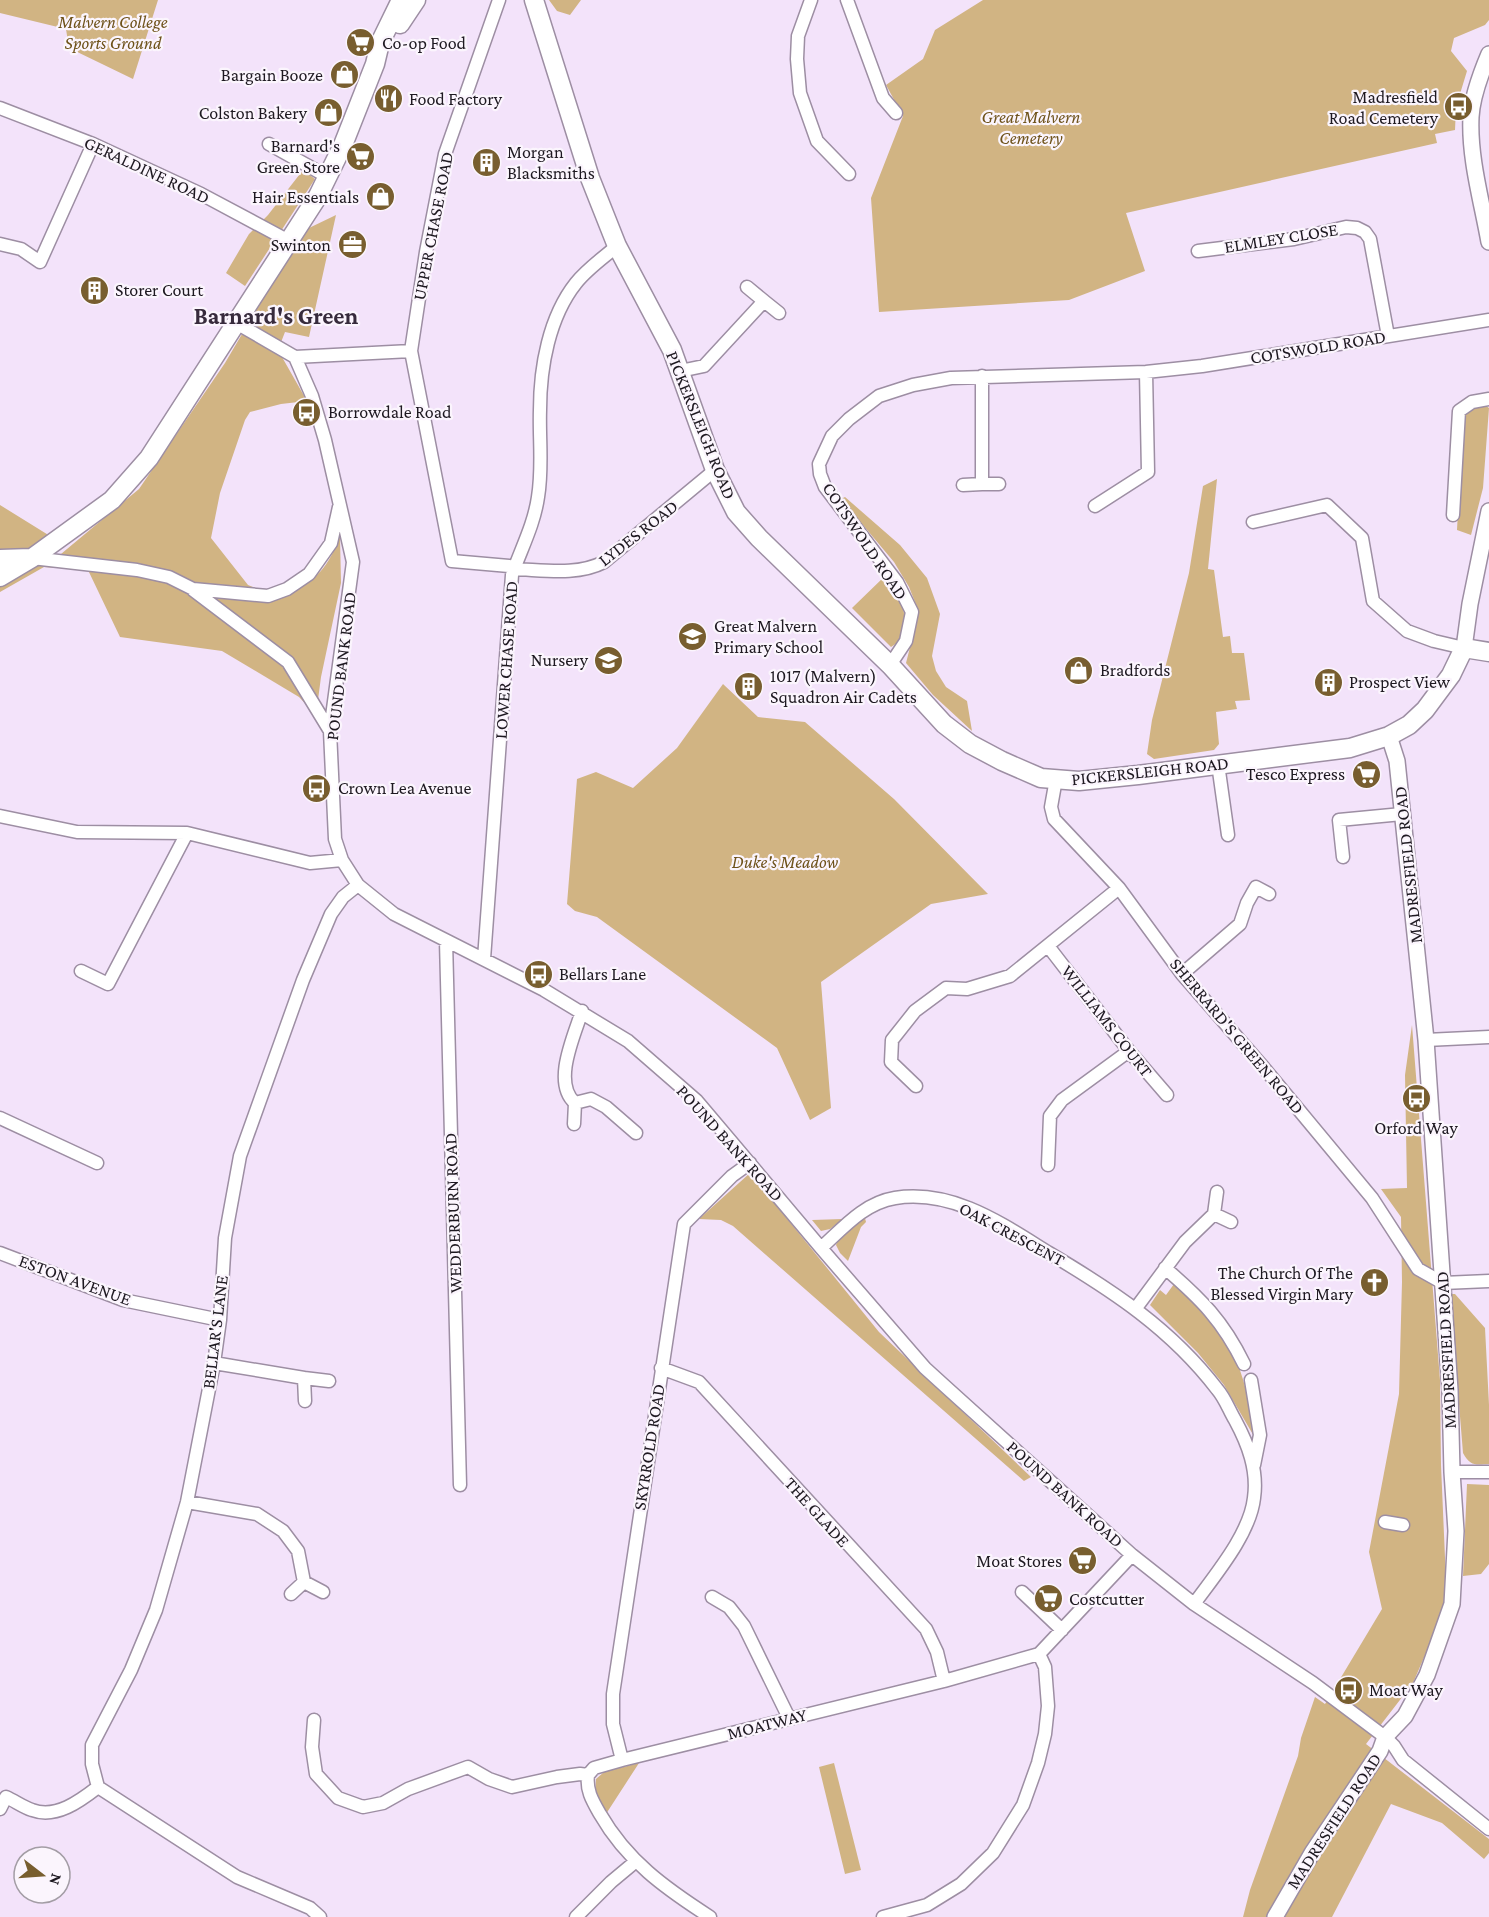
<svg xmlns="http://www.w3.org/2000/svg" width="1489" height="1917" font-family="'Crimson Pro',serif">
<style>
.green{fill:#d1b483}
.lines{fill:none;stroke-linecap:round;stroke-linejoin:round}
.minor-casing{stroke:#9d8ea3;stroke-width:15}
.tertiary-casing{stroke:#9d8ea3;stroke-width:18}
.secondary-casing{stroke:#9d8ea3;stroke-width:21}
.minor{stroke:#fff;stroke-width:12}
.tertiary{stroke:#fff;stroke-width:15}
.secondary{stroke:#fff;stroke-width:18}
.labels{text-anchor:middle;stroke-width:4.5;stroke-linejoin:round;paint-order:stroke}
.park-label{font-size:18px;font-style:italic;fill:#6e521a;stroke:#fbf5fd}
.poi-label{font-size:18px;fill:#1e1921;stroke:#fbf5fd;text-anchor:start}
.street-label{font-size:18px;fill:#1e1921;stroke:#fbf5fd}
.district-label{font-size:24px;font-weight:bold;fill:#372b3c;stroke:#fbf5fd}
</style>
<rect width="100%" height="100%" fill="#f3e3fa"/>
<path class="green" d="M0,0H158L133,79L69,48L66,29L0,13Z
M549,0H581L570,15L557,11Z
M983,0H1489V20L1485,25L1454,38L1451,51L1467,71L1456,107L1455,130L1435,134L1437,143L1126,213L1145,271L1069,300L879,312L871,198L903,116L886,85L923,59L935,30Z
M303,170L315,179L245,286L226,273L249,234L268,215Z
M336,215L309,337L285,332L278,350L307,401L281,404L250,412L245,420L220,493L211,538L248,585L281,598C316,578 324,575 340,537L341,583L321,677L316,715L299,697L222,651L120,637L88,570L44,567L0,592V565H26L61,554L139,489L225,363L278,273L309,228Z
M1485,405L1489,408L1483,488L1471,535L1457,530L1463,413L1471,406Z
M1217,479L1208,569L1214,570L1223,637L1230,636L1232,653H1244L1250,700L1235,701L1237,709L1216,712L1219,744L1214,750L1154,759L1147,754L1152,720L1189,573L1203,486Z
M845,497L900,545L927,578L940,614L932,656L936,671L946,687L967,701L972,731L933,695L906,663L919,612L909,587L894,562L841,499Z
M0,505L50,536L30,551H0Z
M886,575C902,598 912,617 897,643L891,647L852,608Z
M723,684L758,717L805,722L894,799L988,894L931,904L821,982L831,1108L810,1120L777,1048L597,917L575,911L567,904L577,779L596,772L633,788L677,748Z
M1412,1025L1440,1380L1441,1465L1447,1604L1413,1683L1366,1744L1489,1839V1853L1484,1859L1442,1823L1391,1804L1332,1917H1243L1250,1890L1298,1756L1301,1738L1315,1697L1325,1704L1382,1609L1369,1552L1399,1394L1402,1282L1401,1217L1381,1189L1407,1188L1405,1075Z
M750,1173L879,1332L1031,1477L1024,1481L733,1226L721,1220L699,1219Z
M865,1218L866,1222L861,1227L848,1261L840,1253L836,1245C841,1232 853,1224 865,1218Z
M843,1219L830,1229L821,1231L812,1220Z
M1174,1284C1185,1293 1197,1302 1207,1312C1238,1347 1249,1393 1255,1438L1224,1385L1198,1353L1150,1305L1160,1290L1166,1295Z
M1450,1294H1455L1485,1328L1489,1405V1464C1475,1465 1470,1466 1463,1453Z
M1467,1484L1489,1485V1564L1481,1574L1463,1576Z
M639,1763L606,1814L595,1793L596,1779L604,1772Z
M834,1763L861,1870L845,1874L819,1767Z"/>
<g class="lines">
<defs>
<path id="minor" d="M811,0L798,36L797,59L800,93L817,141L849,174
M847,0L883,98L896,113
M0,108L93,144L201,194L289,241
M269,144L328,177
M0,244L21,249L40,262L93,144
M1198,251L1294,239L1346,227L1357,228L1365,232L1370,239L1388,336
M764,301L779,313
M238,324L295,357L312,396L325,440L353,562L330,731L335,839L342,860L358,885L394,914L544,990L628,1041L697,1101L821,1248L925,1368L947,1388L1132,1555L1194,1604L1313,1683L1385,1737L1394,1746L1403,1760L1489,1829
M411,351L426,252L445,154L499,0
M295,357L411,351L452,561L509,566L514,569C544,570 577,576 604,562L715,470
M680,371L704,366L764,301L747,287
M982,484H999
M963,485L982,484V376
M1095,506L1148,472L1146,372
M1453,515L1459,411L1472,402L1489,399
M1253,522L1327,505L1362,538L1373,601L1407,631L1434,641L1464,648
M32,558L137,570L169,577L193,589L268,596L287,589L309,574L331,543L339,507
M193,590L288,662L330,731
M890,665L906,641L912,612L897,582L825,487L820,474L819,464L832,436L849,419L879,396L913,385L951,378L1146,372L1202,366L1489,320
M1218,764L1228,835
M1056,779L1051,807L1054,819L1119,888L1182,974L1264,1068L1372,1198L1418,1269L1443,1283L1489,1281
M0,816L77,832L187,833L310,863L342,860
M1343,857L1339,820L1402,814
M446,941L460,1485
M1048,946L1129,1051L1167,1095
M484,959L512,575C521,549 534,525 538,497C543,467 539,439 540,410C540,367 549,317 576,283C587,269 603,258 617,246
M81,971L108,984L187,833
M1182,974L1240,924L1247,903L1256,887L1269,894
M1426,1040L1489,1037
M916,1086L891,1062L892,1040L915,1011L946,988L967,989L1010,976L1119,888
M575,1103L591,1099L606,1107L636,1133
M0,1118L97,1163
M574,1124L575,1103C552,1083 574,1036 582,1011
M1048,1165L1050,1116L1062,1100L1129,1051
M1214,1214L1231,1222
M821,1248C843,1228 864,1203 895,1198C953,1189 1002,1224 1049,1253C1113,1291 1171,1329 1217,1389C1225,1398 1229,1410 1235,1420C1248,1444 1258,1470 1254,1498C1250,1534 1215,1575 1194,1604
M0,1253L123,1300L220,1320
M1165,1268C1201,1299 1223,1321 1244,1364
M1136,1308L1185,1242L1214,1214L1217,1192
M214,1363L304,1378L305,1401
M661,1368L699,1382L926,1629L937,1652L944,1681
M304,1378L329,1381
M1251,1380L1260,1435L1254,1465
M1452,1472H1489
M187,1502L257,1514L283,1531L298,1551L304,1582L323,1592
M1385,1522L1403,1525
M1022,1592L1062,1630
M291,1594L304,1582
M712,1597L729,1607L744,1626L789,1718
M314,1720L312,1747L316,1774L338,1798L363,1807L383,1803L408,1789L468,1767L489,1779L512,1787L557,1777L580,1774L588,1775L594,1768L622,1760L944,1681L1039,1654L1132,1555
M622,1760L613,1724V1694L684,1224L732,1176L750,1163
M588,1775C586,1790 592,1800 600,1814C627,1861 665,1888 710,1917
M98,1787L92,1764V1745L131,1670L156,1610L187,1502L214,1363L220,1320L225,1238L240,1156L303,980L331,914L343,897L358,885
M98,1787L237,1877L310,1908L320,1917
M0,1809L6,1797C15,1801 23,1807 32,1810C56,1819 80,1801 98,1787
M576,1917L611,1882L635,1862
M883,1917L927,1905L961,1884L993,1853L1023,1805L1038,1763L1045,1734L1048,1706L1045,1667L1039,1654"/>
<path id="tertiary" d="M1489,54C1481,73 1472,96 1471,117C1469,158 1482,202 1489,242
M1464,648L1470,604L1489,511
M1275,1917L1312,1853L1380,1751L1385,1737L1405,1716L1427,1675L1452,1604L1456,1531L1452,1472L1450,1390L1426,1040L1397,761L1389,736"/>
<path id="secondary" d="M534,0L590,178L617,246L672,350L715,470L736,512L759,538L890,665L944,724L970,744L1002,761L1041,778L1079,781L1138,775L1350,748L1389,736L1409,725L1425,710L1451,675L1464,648L1489,652
M400,24L416,0
M0,559L31,558
M0,577L32,558L112,500L149,458L318,196L343,145L375,64L380,43L401,0"/>
</defs>
<use href="#minor" class="minor-casing"/>
<use href="#tertiary" class="tertiary-casing"/>
<use href="#secondary" class="secondary-casing"/>
<use href="#minor" class="minor"/>
<use href="#tertiary" class="tertiary"/>
<use href="#secondary" class="secondary"/>
</g>
<defs>
<symbol id="supermarket-disc" viewBox="-11 -11 22 22"><circle r="9.5" fill="#785e2f" stroke="#fbf5fd"/><path d="M-6-5.5h2.5l.6 2H6L4.5 2H-2.5L-4.4-4H-6ZM-1.5 3.2a1.3 1.3 0 1 0 .1 0ZM3 3.2a1.3 1.3 0 1 0 .1 0Z" fill="#fff"/></symbol>
<symbol id="shop-disc" viewBox="-11 -11 22 22"><circle r="9.5" fill="#785e2f" stroke="#fbf5fd"/><path d="M-5-2.5h2.3a2.7 3.5 0 0 1 5.4 0H5L5.5 6h-11ZM-1.5-2.5h3a1.5 2.3 0 0 0-3 0Z" fill="#fff"/></symbol>
<symbol id="restaurant-disc" viewBox="-11 -11 22 22"><circle r="9.5" fill="#785e2f" stroke="#fbf5fd"/><path d="M-5-6h1v4h1v-4h1v4h1v-4h1v5L-1.5 .5V6h-2V.5L-5-1ZM5-6V6H3V1.5H1.5Q1.5-4 5-6Z" fill="#fff"/></symbol>
<symbol id="bus-disc" viewBox="-11 -11 22 22"><circle r="9.5" fill="#785e2f" stroke="#fbf5fd"/><path d="M-5-6H5V4H4V6H2V4H-2V6H-4V4H-5ZM-3.5-4V0h7V-4ZM-3.5 1.2v1.5H-2V1.2ZM2 1.2v1.5H3.5V1.2Z" fill="#fff"/></symbol>
<symbol id="building-disc" viewBox="-11 -11 22 22"><circle r="9.5" fill="#785e2f" stroke="#fbf5fd"/><path d="M-4-6H4V6H1V3H-1V6H-4ZM-2.5-4.3h1.7v1.8h-1.7ZM.8-4.3h1.7v1.8H.8ZM-2.5-1h1.7V.8h-1.7ZM.8-1h1.7V.8H.8Z" fill="#fff"/></symbol>
<symbol id="office-disc" viewBox="-11 -11 22 22"><circle r="9.5" fill="#785e2f" stroke="#fbf5fd"/><path d="M-6-3h4V-5.5h4V-3h4V5H-6ZM-1-4.5V-3h2v-1.5ZM-6 0V1H6V0Z" fill="#fff"/></symbol>
<symbol id="school-disc" viewBox="-11 -11 22 22"><circle r="9.5" fill="#785e2f" stroke="#fbf5fd"/><path d="M0-5L7-2L0 1L-7-2ZM-4 1L0 2.5L4 1V4Q0 6-4 4Z" fill="#fff"/></symbol>
<symbol id="church-disc" viewBox="-11 -11 22 22"><circle r="9.5" fill="#785e2f" stroke="#fbf5fd"/><path d="M-1.2-6h2.4v3.5h3.3v2.4h-3.3V6h-2.4V-.1h-3.3v-2.4h3.3Z" fill="#fff"/></symbol>
</defs>
<g fill-rule="evenodd">
<use href="#supermarket-disc" x="344" y="26" width="33" height="33"/>
<use href="#shop-disc" x="328" y="58" width="33" height="33"/>
<use href="#restaurant-disc" x="372" y="82" width="33" height="33"/>
<use href="#bus-disc" x="1442" y="90" width="33" height="33"/>
<use href="#shop-disc" x="312" y="96" width="33" height="33"/>
<use href="#supermarket-disc" x="344" y="140" width="33" height="33"/>
<use href="#building-disc" x="470" y="146" width="33" height="33"/>
<use href="#shop-disc" x="364" y="180" width="33" height="33"/>
<use href="#office-disc" x="336" y="228" width="33" height="33"/>
<use href="#building-disc" x="78" y="274" width="33" height="33"/>
<use href="#bus-disc" x="290" y="396" width="33" height="33"/>
<use href="#school-disc" x="676" y="620" width="33" height="33"/>
<use href="#school-disc" x="592" y="644" width="33" height="33"/>
<use href="#shop-disc" x="1062" y="654" width="33" height="33"/>
<use href="#building-disc" x="1312" y="666" width="33" height="33"/>
<use href="#building-disc" x="732" y="670" width="33" height="33"/>
<use href="#supermarket-disc" x="1350" y="758" width="33" height="33"/>
<use href="#bus-disc" x="300" y="772" width="33" height="33"/>
<use href="#bus-disc" x="522" y="958" width="33" height="33"/>
<use href="#bus-disc" x="1400" y="1082" width="33" height="33"/>
<use href="#church-disc" x="1358" y="1266" width="33" height="33"/>
<use href="#supermarket-disc" x="1066" y="1544" width="33" height="33"/>
<use href="#supermarket-disc" x="1032" y="1582" width="33" height="33"/>
<use href="#bus-disc" x="1332" y="1674" width="33" height="33"/>
</g>
<g class="labels">
<g class="park-label">
<text x="113" y="28">Malvern College<tspan x="113" dy="21">Sports Ground</tspan></text>
<text x="1031" y="123">Great Malvern<tspan x="1031" dy="21">Cemetery</tspan></text>
<text x="785" y="868">Duke's Meadow</text>
</g>
<g class="poi-label">
<text x="382" y="49">Co-op Food</text>
<text x="323" y="81" text-anchor="end">Bargain Booze</text>
<text x="1438" y="103" text-anchor="end">Madresfield<tspan x="1438" dy="21">Road Cemetery</tspan></text>
<text x="409" y="105">Food Factory</text>
<text x="307" y="119" text-anchor="end">Colston Bakery</text>
<text x="340" y="152" text-anchor="end">Barnard's<tspan x="340" dy="21">Green Store</tspan></text>
<text x="507" y="158">Morgan<tspan x="507" dy="21">Blacksmiths</tspan></text>
<text x="359" y="203" text-anchor="end">Hair Essentials</text>
<text x="331" y="251" text-anchor="end">Swinton</text>
<text x="115" y="296">Storer Court</text>
<text x="328" y="418">Borrowdale Road</text>
<text x="714" y="632">Great Malvern<tspan x="714" dy="21">Primary School</tspan></text>
<text x="588" y="666" text-anchor="end">Nursery</text>
<text x="1100" y="676">Bradfords</text>
<text x="770" y="682">1017 (Malvern)<tspan x="770" dy="21">Squadron Air Cadets</tspan></text>
<text x="1349" y="688">Prospect View</text>
<text x="1345" y="780" text-anchor="end">Tesco Express</text>
<text x="338" y="794">Crown Lea Avenue</text>
<text x="559" y="980">Bellars Lane</text>
<text x="1416" y="1134" text-anchor="middle">Orford Way</text>
<text x="1353" y="1279" text-anchor="end">The Church Of The<tspan x="1353" dy="21">Blessed Virgin Mary</tspan></text>
<text x="1062" y="1567" text-anchor="end">Moat Stores</text>
<text x="1069" y="1605">Costcutter</text>
<text x="1369" y="1696">Moat Way</text>
</g>
<g class="street-label">
<text transform="translate(147 170) rotate(25)" y="6">GERALDINE ROAD</text>
<text transform="translate(433 226) rotate(-79)" y="6">UPPER CHASE ROAD</text>
<text transform="translate(1281 238) rotate(-9)" y="6">ELMLEY CLOSE</text>
<text transform="translate(1318 347) rotate(-9)" y="6">COTSWOLD ROAD</text>
<text transform="translate(701 425) rotate(68)" y="6">PICKERSLEIGH ROAD</text>
<text transform="translate(638 533) rotate(-38)" y="6">LYDES ROAD</text>
<text transform="translate(865 541) rotate(56)" y="6">COTSWOLD ROAD</text>
<text transform="translate(506 660) rotate(-86)" y="6">LOWER CHASE ROAD</text>
<text transform="translate(341 666) rotate(-83)" y="6">POUND BANK ROAD</text>
<text transform="translate(1150 771) rotate(-6)" y="6">PICKERSLEIGH ROAD</text>
<text transform="translate(1408 865) rotate(-96)" y="6">MADRESFIELD ROAD</text>
<text transform="translate(1107 1021) rotate(52)" y="6">WILLIAMS COURT</text>
<text transform="translate(1237 1036) rotate(50)" y="6">SHERRARD'S GREEN ROAD</text>
<text transform="translate(730 1143) rotate(48)" y="6">POUND BANK ROAD</text>
<text transform="translate(453 1213) rotate(-92)" y="6">WEDDERBURN ROAD</text>
<text transform="translate(1012 1234) rotate(28)" y="6">OAK CRESCENT</text>
<text transform="translate(75 1280) rotate(20)" y="6">ESTON AVENUE</text>
<text transform="translate(215 1332) rotate(-83)" y="6">BELLAR'S LANE</text>
<text transform="translate(1446 1350) rotate(-93)" y="6">MADRESFIELD ROAD</text>
<text transform="translate(649 1447) rotate(-81)" y="6">SKYRROLD ROAD</text>
<text transform="translate(1065 1494) rotate(42)" y="6">POUND BANK ROAD</text>
<text transform="translate(817 1512) rotate(48)" y="6">THE GLADE</text>
<text transform="translate(767 1724) rotate(-14)" y="6">MOATWAY</text>
<text transform="translate(1334 1821) rotate(-57)" y="6">MADRESFIELD ROAD</text>
</g>
<g class="district-label">
<text x="276" y="324">Barnard's Green</text>
</g>
</g>
<g transform="translate(42 1875) rotate(107)"><circle r="28" fill="#fbf5fd" stroke="#a39da5" stroke-width="1.5"/>
<path d="M0-4.5L10 22L0 15L-10 22Z" fill="#785e2f"/>
<text y="-9" font-size="16" font-weight="bold" text-anchor="middle" fill="#1e1921">N</text>
</g>
</svg>
